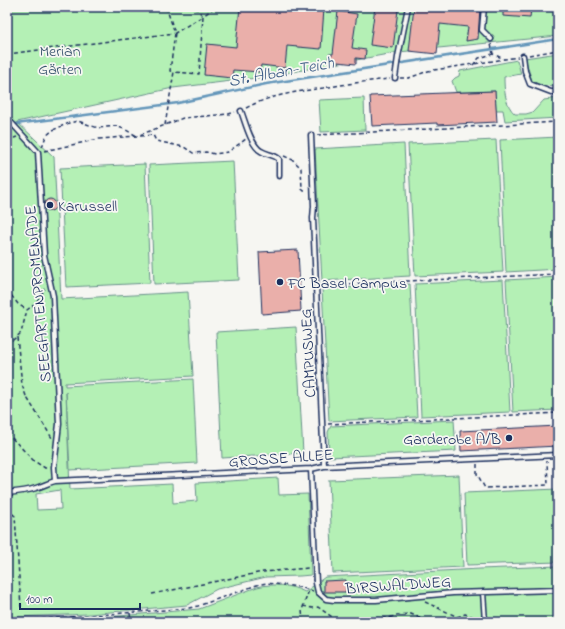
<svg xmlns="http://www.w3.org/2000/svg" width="565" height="629" font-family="'Indie Flower',sans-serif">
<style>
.green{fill:#b4f0b5;stroke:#68908a;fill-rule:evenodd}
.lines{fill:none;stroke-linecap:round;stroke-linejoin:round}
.stream{stroke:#6496ba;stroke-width:2.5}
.building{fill:#eaafaa;stroke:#1b2f5e}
.lane-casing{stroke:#1b2f5e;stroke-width:7}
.path{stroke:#1b2f5e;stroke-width:1.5;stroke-dasharray:4 3;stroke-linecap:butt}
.lane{stroke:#f6f6f2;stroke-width:4}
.poi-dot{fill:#1b2f5e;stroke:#f6f6f2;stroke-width:1.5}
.labels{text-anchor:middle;stroke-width:3.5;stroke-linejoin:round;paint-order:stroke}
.park-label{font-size:16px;fill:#3a566f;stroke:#f6f6f2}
.poi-label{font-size:16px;fill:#1b2f5e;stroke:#f6f6f2;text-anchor:start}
.street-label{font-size:16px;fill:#1b2f5e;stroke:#f6f6f2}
.water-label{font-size:17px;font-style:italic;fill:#3a5a84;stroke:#f6f6f2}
</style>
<rect width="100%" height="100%" fill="#f6f6f2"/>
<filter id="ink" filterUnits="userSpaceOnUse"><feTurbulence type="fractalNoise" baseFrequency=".025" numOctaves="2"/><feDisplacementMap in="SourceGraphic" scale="8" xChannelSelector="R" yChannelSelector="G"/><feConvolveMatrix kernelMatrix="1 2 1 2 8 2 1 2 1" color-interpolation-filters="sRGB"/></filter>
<g filter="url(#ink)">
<path class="green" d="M7,7H558V36L399,52L265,77L173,88L17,122L54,157L61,299L188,292L193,376L65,383V386L193,379L197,463L70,470L66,392L70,489L172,484L173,503L197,501L196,483L278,478L279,495L308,494L311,575L300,576L266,577L217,589L187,605L89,614L16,617L27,622L96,618L199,609L257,587C273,583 291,585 305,592L325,577L480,569L558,566V622H7ZM60,490L61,509L37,510L36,494Z
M558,53V85L542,86L532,81L525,58Z
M517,60L521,74L504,77C504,90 505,105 515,114H526L533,112L544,100L558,98V118L505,121L503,110H496L495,91L456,92L452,81L455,78L459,76L460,71Z
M364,98L365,130L321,132L319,100Z
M558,137V269L506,272L500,140Z
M496,140L503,272L415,276L408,144Z
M404,144L410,276L322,281L315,149Z
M233,161L239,280L154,284L149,165Z
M145,164L150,283L66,287L60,168Z
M558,277V410L513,412L506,280Z
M503,280L510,412L421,416L415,284Z
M410,284L417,417L329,421L322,289Z
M296,327L303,453L222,458L216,332Z
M454,420L456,451L329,457L328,432L331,426Z
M459,475L463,567L333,573L329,480Z
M558,489V562L467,565L464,493Z"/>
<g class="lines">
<path class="stream" d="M8,125L178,103L266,84L558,39"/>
</g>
<path class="building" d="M240,7H301L324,9L321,49L287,46L285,68L261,65L260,72L233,70L232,78L204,75L207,44L236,47Z
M375,7L398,10L393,48L370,45Z
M414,7H480L478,39L466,41L468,27L440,24L437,54L409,51Z
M503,7H531L530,18L503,16Z
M338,11L357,14L352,48L366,50L365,59L356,58V64L328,61L329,54H333Z
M495,91L497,122L437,125V123L372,126L370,96Z
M44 205a6 6 0 1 1 12 0a6 6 0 1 1-12 0Z
M298,250L301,311L262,314L259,252Z
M558,426V446L461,451L460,431Z
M346,580V592H324V581Z"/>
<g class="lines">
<defs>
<path id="lane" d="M484,7L482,30L491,39
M523,56L525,71L530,84L551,92H558
M395,78L398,57L408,7
M241,111C245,121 251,146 261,151C267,155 273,154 279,159V176
M7,118L38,152L44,255L53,296L59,424L54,467L55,481
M311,135L314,206L313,218L324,466
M311,469L316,583L318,592L326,599L334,600H376L453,593L558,590
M7,493C17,492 27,491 36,488C43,486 48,483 55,481L311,469L324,466L558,455
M483,592L485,622"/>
</defs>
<use href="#lane" class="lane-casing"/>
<path class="path" d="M166,7L175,33L170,71L174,72
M397,7L402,8
M491,44L493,54
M7,54L175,33L203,16L195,7
M529,55L558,50
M473,65L479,58L493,54L504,59
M400,78H409L428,71L518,57
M246,108C270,95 296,92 323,88C346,84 368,81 390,79
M165,125L174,72L199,74L203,16L215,7
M317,135L558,122
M140,136L153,135L156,141L184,147L193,153L206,152L215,154L228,152L246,139
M7,137L14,138L17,137
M42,147L46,136L53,130L69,123L78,121L98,128L116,126L124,129L137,136
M44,151L99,139L137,136L183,118L229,114L235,112
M284,156L293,160L301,168L302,189L304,191H307
M322,285L558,274
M7,290L18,304L27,310L35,304L45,289
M17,337L22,385L26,396L52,438
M7,345L21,333L27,310
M328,424L558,413
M7,433L34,461L45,468H49
M477,464V474L485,488L548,485L547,461
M7,509L15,516L21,607
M152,594L263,572L309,568
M425,602L458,617L466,622
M303,606L312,608L318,607L332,617L344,621H359L379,618H389L397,615L411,614L424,620L448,621L465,614L471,616L479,620
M130,613L131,622
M7,622L189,608L198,606L257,585L267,583L299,587L313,591
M303,622L302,610L309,590
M310,622H315"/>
<use href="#lane" class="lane"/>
</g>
</g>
<g class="poi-dot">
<circle cx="50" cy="205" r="4"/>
<circle cx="280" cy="282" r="4"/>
<circle cx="509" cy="438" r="4"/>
</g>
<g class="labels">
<g class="park-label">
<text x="60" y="56">Merian<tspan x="60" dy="18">Gärten</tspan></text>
</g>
<g class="poi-label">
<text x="58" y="211">Karussell</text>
<text x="288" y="288">FC Basel Campus</text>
<text x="501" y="444" text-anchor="end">Garderobe A/B</text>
</g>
<g class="street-label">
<text transform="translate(37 294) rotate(-95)" y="6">SEEGARTENPROMENADE</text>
<text transform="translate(307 353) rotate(-93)" y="6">CAMPUSWEG</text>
<text transform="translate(281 457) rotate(-4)" y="6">GROSSE ALLEE</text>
<text transform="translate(398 584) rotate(-4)" y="6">BIRSWALDWEG</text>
</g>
<g class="water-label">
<text transform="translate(281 71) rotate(-10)" y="6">St. Alban-Teich</text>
</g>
</g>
<rect width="565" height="629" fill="none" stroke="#f6f6f2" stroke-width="24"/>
<rect x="12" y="12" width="541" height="605" fill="none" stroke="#1b2f5e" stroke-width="1.5" filter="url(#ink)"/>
<path d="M20 603v6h120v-6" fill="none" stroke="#1b2f5e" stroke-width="2"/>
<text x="26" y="603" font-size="12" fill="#1b2f5e" stroke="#f6f6f2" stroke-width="3" paint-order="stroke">100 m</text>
</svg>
